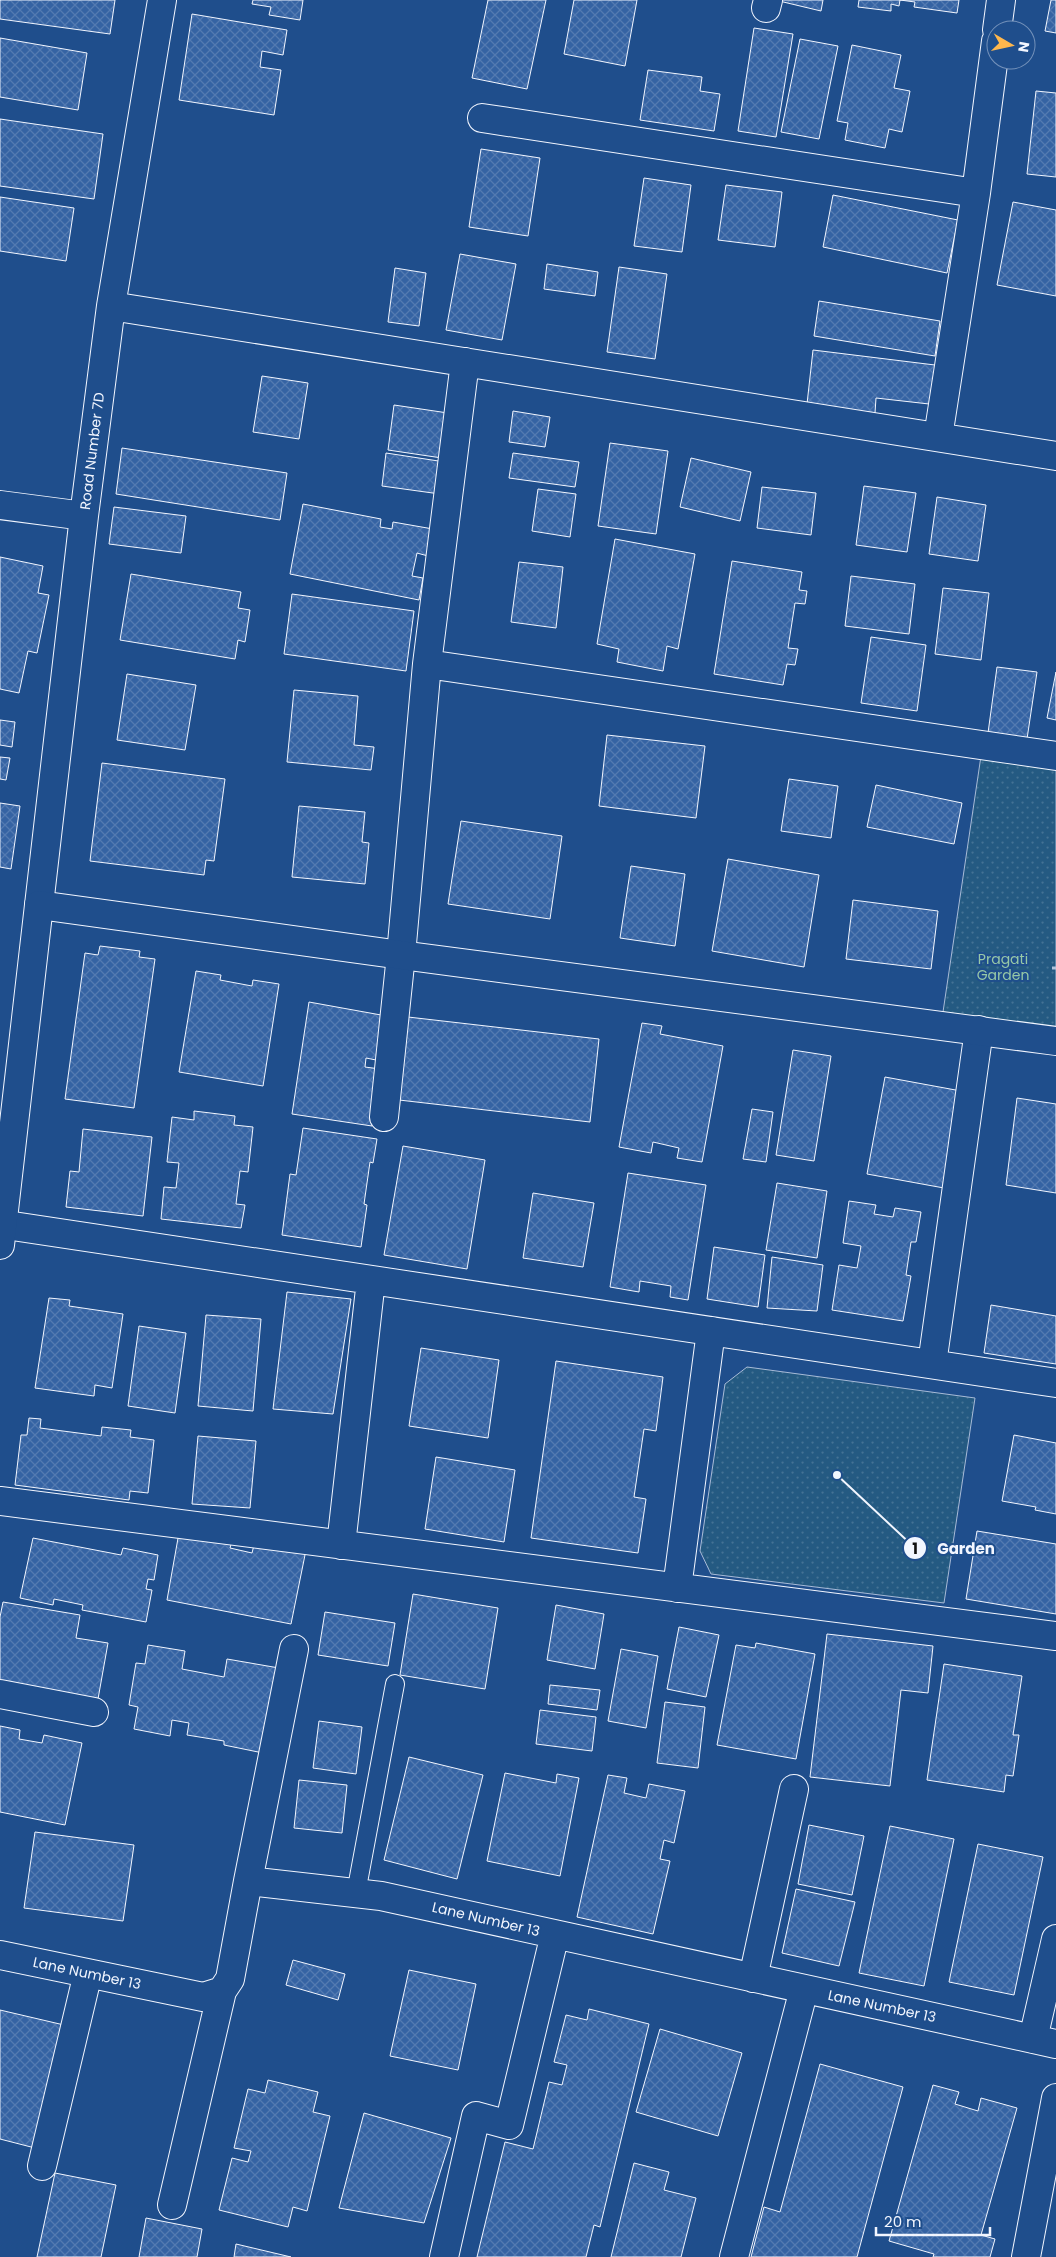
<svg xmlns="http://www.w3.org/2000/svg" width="1056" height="2257" font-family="Poppins,sans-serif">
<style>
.park{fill:url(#park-dots);stroke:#a8bbd7}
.building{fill:url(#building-cross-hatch);stroke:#f2f6ff}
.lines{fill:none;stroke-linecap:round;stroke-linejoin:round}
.lane-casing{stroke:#f2f6ff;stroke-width:20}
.street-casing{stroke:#f2f6ff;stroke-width:30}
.secondary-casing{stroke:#f2f6ff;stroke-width:30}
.path{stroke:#b3c4dc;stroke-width:3;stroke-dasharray:4 2.5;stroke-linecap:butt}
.lane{stroke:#1f4e8c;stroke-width:18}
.street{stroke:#1f4e8c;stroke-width:28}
.secondary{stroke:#1f4e8c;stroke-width:28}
.labels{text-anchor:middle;stroke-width:4;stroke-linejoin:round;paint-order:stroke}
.street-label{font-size:14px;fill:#f2f6ff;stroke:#1f4e8c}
.park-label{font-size:14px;fill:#97c8a6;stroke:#1f4e8c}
.leader{fill:none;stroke:#f2f6ff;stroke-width:2}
.callout-dot{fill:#f2f6ff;stroke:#1f4e8c;stroke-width:2}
.mark-label{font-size:15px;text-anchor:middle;font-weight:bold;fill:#111}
.callout-label{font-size:15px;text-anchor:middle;font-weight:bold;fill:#f2f6ff;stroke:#1f4e8c;stroke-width:4;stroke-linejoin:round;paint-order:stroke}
</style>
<defs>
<pattern id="park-dots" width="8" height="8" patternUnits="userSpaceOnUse" patternTransform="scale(1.25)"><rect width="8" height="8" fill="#245a82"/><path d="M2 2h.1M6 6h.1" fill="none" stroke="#447295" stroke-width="1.8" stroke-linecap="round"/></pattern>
<pattern id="building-cross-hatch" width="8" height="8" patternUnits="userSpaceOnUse" patternTransform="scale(1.25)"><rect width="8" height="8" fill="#3563a3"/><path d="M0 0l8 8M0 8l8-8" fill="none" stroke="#537ab1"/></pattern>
</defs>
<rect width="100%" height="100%" fill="#1f4e8c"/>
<path class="park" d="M981,756L1056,767V1029L943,1012Z
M747,1367L975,1398L944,1603L711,1574L700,1551L725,1384Z"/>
<path class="building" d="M0,0H115L110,34L0,19Z
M253,0H303L300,20L269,15L271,7L252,4Z
M488,0H546L527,89L472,78Z
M574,0H637L625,66L564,54Z
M775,0H823L821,11Z
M859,0H959L957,13L914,7L915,2L900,0L899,6L891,4V11L858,7Z
M1051,0H1056V33L1045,31Z
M192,14L287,30L283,55L262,51L260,67L281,70L274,115L179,100Z
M754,28L793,34L776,137L738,131Z
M0,38L87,53L78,110L0,97Z
M800,39L838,46L819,139L781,132Z
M852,45L901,55L894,88L910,91L902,132L889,129L885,148L845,140L848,123L837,121Z
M648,70L702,77L700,91L720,94L714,131L640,120Z
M1036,91L1056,93V177L1027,174Z
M0,119L103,134L94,199L0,186Z
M481,149L540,158L528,236L469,227Z
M644,178L691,185L682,252L634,246Z
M726,185L782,192L775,247L718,240Z
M833,195L958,220L947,273L823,247Z
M0,197L74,208L66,261L0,251Z
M1013,202L1056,210V296L997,285Z
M460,254L516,264L502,340L446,330Z
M547,264L598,272L595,296L544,289Z
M619,267L667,274L655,359L607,352Z
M395,268L426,273L419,326L388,322Z
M819,301L940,321L935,356L814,336Z
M813,350L943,366L938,405L876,398L875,413L807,404Z
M262,376L308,383L299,439L253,432Z
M394,405L448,413L442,458L388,450Z
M513,411L550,417L545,447L509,442Z
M610,443L668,451L656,534L598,526Z
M122,448L287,473L280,520L116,494Z
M386,453L445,462L440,494L382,486Z
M513,453L579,462L575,487L509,478Z
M691,458L751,472L740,521L680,507Z
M864,486L916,493L907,552L856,545Z
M762,487L816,493L811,535L757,528Z
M538,489L576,494L570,537L532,531Z
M937,497L986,505L978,561L929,554Z
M303,504L381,519L380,527L392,529L393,522L433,529L428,556L417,553L412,576L423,578L419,600L290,574Z
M114,507L186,516L181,553L109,544Z
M615,539L695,554L678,649L667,646L663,671L617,662L619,649L597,644Z
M0,557L43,566L38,593L49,595L37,653L28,651L19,693L0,689Z
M732,561L802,572L799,590L807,591L805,604L795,603L788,648L798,649L795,665L787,664L783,685L714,674Z
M519,562L563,567L556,628L511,622Z
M131,574L241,592L238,608L250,610L245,642L238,640L235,659L120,640Z
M851,576L915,584L909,634L845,626Z
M943,588L989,593L981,660L935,654Z
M292,594L414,611L406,671L284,654Z
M871,637L926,645L917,711L861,703Z
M997,667L1037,672L1027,739L988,733Z
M1056,672V720L1047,718Z
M127,674L196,685L185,750L117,740Z
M294,690L358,696L354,745L374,747L371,770L287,762Z
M0,720L15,722L12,747L0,745Z
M607,735L705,746L696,818L599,806Z
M0,757L10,758L6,780L0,779Z
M102,763L225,779L214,861L206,860L204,875L90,861Z
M789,779L838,786L831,838L781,831Z
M876,785L962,803L954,844L867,827Z
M0,803L20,806L11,869L0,867Z
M299,806L365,812L362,842L369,843L365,884L292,877Z
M461,821L562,836L550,919L448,904Z
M728,859L819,875L804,967L712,951Z
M631,866L685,874L675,946L620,938Z
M853,900L938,911L931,969L846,959Z
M100,946L140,951L139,957L155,959L134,1108L65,1099L85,953L98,955Z
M196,971L221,975L220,980L252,986L253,980L279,984L263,1086L179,1072Z
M309,1002L381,1015V1061L366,1058L365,1067L380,1069L372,1126L292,1114Z
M408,1017L599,1039L590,1122L399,1100Z
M642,1023L662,1026L660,1034L723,1046L702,1162L677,1158L679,1148L653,1142L651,1153L619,1147Z
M793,1050L831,1056L814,1161L776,1155Z
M885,1077L961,1091L944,1188L867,1174Z
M1017,1098L1056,1104V1193L1006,1185Z
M752,1109L773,1112L766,1162L743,1159Z
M194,1111L235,1116L234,1125L253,1127L248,1172L240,1171L236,1204L245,1205L241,1228L161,1219L164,1187L176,1188L179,1163L167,1162L172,1117L194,1120Z
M303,1128L377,1139L373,1163L370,1162L364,1204L367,1205L361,1247L282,1235L290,1174L296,1175Z
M83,1129L152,1137L143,1216L66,1207L70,1171L79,1172Z
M403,1146L485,1160L467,1269L384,1255Z
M628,1173L706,1185L688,1300L670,1297L671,1286L640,1281L639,1292L610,1287Z
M777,1183L827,1191L817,1258L766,1250Z
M533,1193L594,1203L583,1267L523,1258Z
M849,1201L876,1205L874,1214L893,1217L895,1208L921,1212L916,1242H911L906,1275L911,1276L903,1321L832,1310L839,1265L857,1268L861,1246L843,1243Z
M714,1247L765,1255L758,1307L707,1299Z
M772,1257L823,1265L817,1311L767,1308Z
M287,1292L351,1299L333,1414L273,1409Z
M49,1298L70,1300L69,1306L123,1314L112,1388L95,1385L94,1396L35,1388Z
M991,1305L1056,1316V1364L984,1353Z
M206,1315L261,1319L253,1411L198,1406Z
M139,1326L186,1333L175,1413L128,1406Z
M421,1348L499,1360L488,1438L409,1426Z
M556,1361L663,1377L656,1431L644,1429L634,1497L646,1499L638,1553L531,1538Z
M29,1418L41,1419L40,1428L101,1436L102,1427L131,1430L130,1437L154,1440L148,1493L130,1491L129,1500L15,1485L21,1435H27Z
M1014,1435L1056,1443V1514L1035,1510L1036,1507L1002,1501Z
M198,1436L256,1441L250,1508L192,1504Z
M436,1457L515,1470L504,1542L425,1529Z
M180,1527L233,1537L230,1548L252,1553L255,1541L306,1550L291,1624L167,1600Z
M977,1531L1056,1544V1614L966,1599Z
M33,1538L121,1555L123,1548L158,1555L154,1580L148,1579L146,1589L152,1590L146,1622L82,1610L83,1605L54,1599L53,1605L20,1598Z
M413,1594L498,1608L485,1689L400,1675Z
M3,1602L80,1615L76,1638L108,1643L98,1699L67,1693L0,1688V1617Z
M556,1605L604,1614L595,1669L547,1660Z
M325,1612L395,1623L388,1666L318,1655Z
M679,1627L719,1635L706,1697L667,1689Z
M827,1634L933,1646L928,1693L901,1690L890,1786L810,1777Z
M756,1643L815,1654L796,1759L717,1745L736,1645L755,1648Z
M148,1645L185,1651L182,1669L224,1677L227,1659L279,1668L263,1753L224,1745V1741L187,1735L189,1723L172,1720L170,1736L134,1729L138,1707L129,1705L136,1663L145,1664Z
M621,1649L658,1656L646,1728L608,1721Z
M944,1664L1022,1676L1013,1735H1019L1013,1776L1006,1775L1004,1792L927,1780Z
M550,1685L600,1690L597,1710L548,1704Z
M665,1702L705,1707L698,1768L657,1763Z
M540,1710L596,1717L592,1751L536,1744Z
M319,1721L362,1727L356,1774L313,1768Z
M0,1726L20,1730L19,1739L42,1743L44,1735L82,1743L65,1825L0,1812Z
M409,1757L483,1775L457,1879L384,1860Z
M505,1773L556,1783L557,1774L579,1778L560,1876L487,1861Z
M608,1775L627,1778L624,1793L646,1798L649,1784L685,1791L674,1843L664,1840L660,1859L670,1861L653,1934L577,1917Z
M299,1780L347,1785L342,1833L294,1828Z
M809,1825L864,1836L852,1895L798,1884Z
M890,1826L954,1839L924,1986L859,1973Z
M35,1832L134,1845L123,1921L24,1908Z
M978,1844L1043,1857L1014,1995L949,1982Z
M796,1889L855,1902L839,1966L782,1953Z
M293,1960L345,1974L338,2000L286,1985Z
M409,1970L476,1984L458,2070L390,2056Z
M589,2009L649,2024L600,2227L594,2225L586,2257H477L505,2142L533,2149L549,2082L562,2085L567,2065L554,2062L566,2015L587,2020Z
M0,2010L64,2025L35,2148L0,2139Z
M660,2029L742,2053L718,2136L636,2112Z
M820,2064L903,2087L857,2257H751L764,2207L780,2212Z
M268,2080L318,2092L313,2112L330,2116L307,2211L293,2207L288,2227L219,2210L232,2158L248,2162L251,2151L234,2148L248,2089L265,2093Z
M933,2085L959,2092L955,2104L978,2111L981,2098L1017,2108L981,2235L995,2239L990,2257H933L934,2254L889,2241Z
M364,2113L451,2138L424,2223L339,2208Z
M634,2163L669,2172L664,2190L696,2198L681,2257H611Z
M55,2173L116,2185L101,2257H37Z
M146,2218L202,2229L197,2257H139Z
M236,2244L291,2257H234Z"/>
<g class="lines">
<defs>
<path id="lane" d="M356,1893L395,1684"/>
<path id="street" d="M766,8L768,0
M997,30L1001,0
M482,118L976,193
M111,306L1056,456
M938,437L976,193L996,41
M0,505L84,516
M427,664L1056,756
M39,905L84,516L111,306L162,0
M384,1117L401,955L427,664L465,362
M0,1224L1056,1383
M932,1364L979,1030
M0,1501L1056,1636
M341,1545L371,1280
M677,1588L711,1331
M0,1694L94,1712
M248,1881L381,1896L1056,2044
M0,1955L203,1997L222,1991
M753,1978L794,1789
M1033,2039L1056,1939
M42,2166L88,1973
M172,2205L222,1991L230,1979L248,1881L294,1649
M444,2257L476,2116L509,2125L555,1934
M734,2257L804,1989
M1026,2257L1056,2098"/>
<path id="secondary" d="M0,1245L39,905L401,955L1056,1041"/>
</defs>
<use href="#lane" class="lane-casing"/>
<use href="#street" class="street-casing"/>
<use href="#secondary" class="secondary-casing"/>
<path class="path" d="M1052,968H1056"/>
<use href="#lane" class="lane"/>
<use href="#street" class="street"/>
<use href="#secondary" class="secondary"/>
</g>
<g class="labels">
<g class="street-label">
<text transform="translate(92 451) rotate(-83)" y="5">Road Number 7D</text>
<text transform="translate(486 1919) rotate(13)" y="5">Lane Number 13</text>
<text transform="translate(87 1973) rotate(12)" y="5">Lane Number 13</text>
<text transform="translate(882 2006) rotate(12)" y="5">Lane Number 13</text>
</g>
<g class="park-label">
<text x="1003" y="964">Pragati<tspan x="1003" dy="16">Garden</tspan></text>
</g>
</g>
<path class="leader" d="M837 1475L915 1548"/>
<g class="callout-dot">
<circle cx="837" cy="1475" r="5"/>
<circle cx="915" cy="1548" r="12"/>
</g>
<g class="mark-label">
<text x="915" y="1554">1</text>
</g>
<g class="callout-label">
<text x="966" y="1554">Garden</text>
</g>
<g transform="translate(1011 45) rotate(99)"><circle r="24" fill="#1f4e8c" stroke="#7391ba"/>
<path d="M0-4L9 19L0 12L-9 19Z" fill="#ffb74d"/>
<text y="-8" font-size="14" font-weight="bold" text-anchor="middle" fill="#f2f6ff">N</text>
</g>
<path d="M876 2227v8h114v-8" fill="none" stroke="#f2f6ff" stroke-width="2.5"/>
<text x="884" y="2227" font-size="15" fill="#f2f6ff" stroke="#1f4e8c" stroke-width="4" paint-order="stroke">20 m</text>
</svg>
